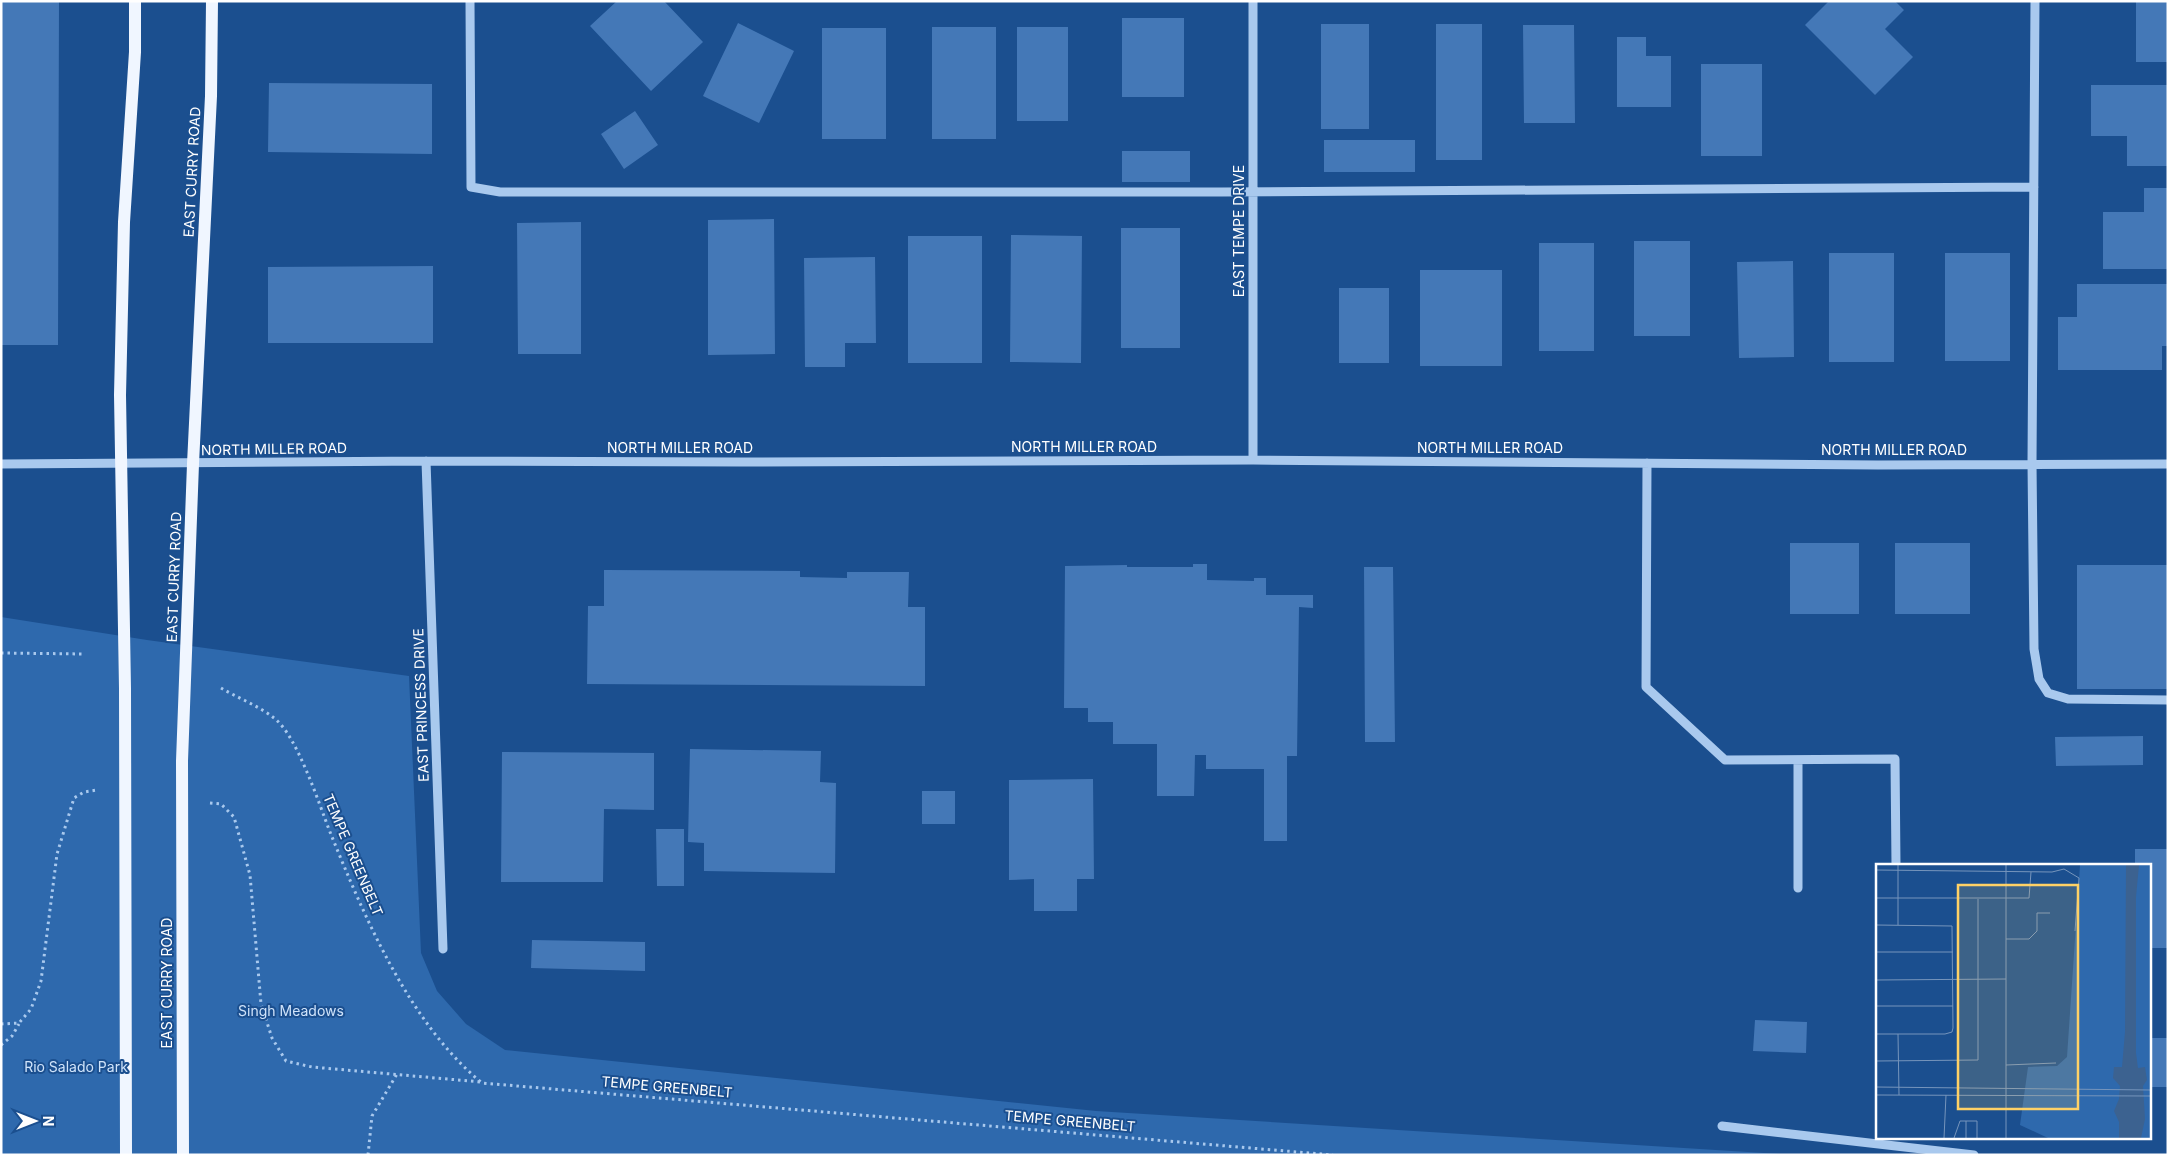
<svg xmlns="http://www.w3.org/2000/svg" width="2169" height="1156" font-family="Inter,sans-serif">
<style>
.green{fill:#2e69ad}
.building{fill:#4478b7}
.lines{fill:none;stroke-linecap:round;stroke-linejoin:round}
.path{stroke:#a9c9ee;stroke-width:3;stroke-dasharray:2.5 4;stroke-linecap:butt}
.minor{stroke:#a9c9ee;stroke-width:9}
.major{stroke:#f0f6ff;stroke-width:12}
.labels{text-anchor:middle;stroke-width:4;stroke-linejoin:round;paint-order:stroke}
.street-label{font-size:14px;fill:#fff;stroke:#1b4f8f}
.park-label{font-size:14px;fill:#cfe3fa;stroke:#1b4f8f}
.inset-road{fill:none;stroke:#7695bc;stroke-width:1}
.view{fill:#ffd166;fill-opacity:0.15;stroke:#ffd166;stroke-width:2.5}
.inset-edge{fill:none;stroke:#fff;stroke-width:2.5}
</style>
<rect width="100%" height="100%" fill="#1b4f8f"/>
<path class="green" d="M1,617L147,640L409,676L421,953L437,991L466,1024L505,1050L1096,1111L1795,1155H1Z"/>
<path class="building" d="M1,1H59L58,345H1Z
M617,1H664L703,42L651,91L590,26Z
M1829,1H1895L1904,10L1885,29L1913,57L1875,95L1805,25Z
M2136,1H2168V62H2136Z
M1122,18H1184V97H1122Z
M738,23L794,51L759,123L703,96Z
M1321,24H1369V129H1321Z
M1436,24H1482V160H1436Z
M1523,25H1574L1575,123H1524Z
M932,27H996V139H932Z
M1017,27H1068V121H1017Z
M822,28H886V139H822Z
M1617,37H1646V56H1671V107H1617Z
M1701,64H1762V156H1701Z
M269,83L432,84V154L268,152Z
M2091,85H2168V166H2127V136H2091Z
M635,111L658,145L624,169L601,134Z
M1324,140H1415V172H1324Z
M1122,151H1190V182H1122Z
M2144,188H2168V269H2103V212H2144Z
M774,219L775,354L708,355V220Z
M581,222V354H518L517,223Z
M1121,228H1180V348H1121Z
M1011,235L1082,236L1081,363L1010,362Z
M908,236H982V363H908Z
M1634,241H1690V336H1634Z
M1539,243H1594V351H1539Z
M1829,253H1894V362H1829Z
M1945,253H2010V361H1945Z
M875,257L876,343H845V367H805L804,258Z
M1793,261L1794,357L1739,358L1737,262Z
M433,266V343H268V267Z
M1420,270H1502V366H1420Z
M2077,284H2168V346H2162V370H2058V317H2077Z
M1339,288H1389V363H1339Z
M1790,543H1859V614H1790Z
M1895,543H1970V614H1895Z
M1193,564H1207V580L1254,581V578H1266V595H1313V608L1299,607L1297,756H1287V841H1264V769H1206V755H1195L1194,796H1157V744H1113V722H1088V708H1064L1065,566L1127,565V567H1193Z
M2077,565H2168V689H2077Z
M1364,567H1393L1395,742H1365Z
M604,570L800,571V577L847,578V572H909L908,607H925V686L587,684L588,606H604Z
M2143,736V765L2056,766L2055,737Z
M690,749L821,751L820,782L836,783L835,873L704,871V843L688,842Z
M502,752L654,753V810L604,809L603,882H501Z
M1093,779L1094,879H1077V911H1034V879L1009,880V780Z
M922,791H955V824H922Z
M656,829H684V886H657Z
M2135,849H2168V948H2150V865H2135Z
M532,940L645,942V971L531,968Z
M1755,1020L1807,1022L1806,1053L1753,1051Z
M2150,1038H2168V1087H2150Z"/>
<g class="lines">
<path class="path" d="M1,653L85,654
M221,688C238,698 259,706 274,718C297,735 319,804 330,832C365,918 409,1023 482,1083L1333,1155
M210,803L221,804L234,817L250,875L261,1004L272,1038L286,1061L312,1067L481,1082
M1,1024L19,1023L31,1009L41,981L57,854L74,798L84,792L97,790
M1,1045L12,1036L19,1024
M368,1155L372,1116L397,1074"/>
<path class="minor" d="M470,1L471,187L500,192H1221L2034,187
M2035,1L2032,463L2034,649L2039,679L2048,693L2068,699L2168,700
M1253,460V1
M426,461L443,949
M1647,463L1646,687L1725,760L1895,759L1896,865
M1,464L426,461L740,462L1253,460L1878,465L2168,464
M1798,888V760
M1722,1126L1974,1155"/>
<path class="major" d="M126,1155L125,688L120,395L124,222L135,52V1
M183,1155L182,761L193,464L211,96L212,1"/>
</g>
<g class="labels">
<g class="street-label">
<text transform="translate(192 172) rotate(-87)" y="5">EAST CURRY ROAD</text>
<text transform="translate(1239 231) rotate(-90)" y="5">EAST TEMPE DRIVE</text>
<text x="1084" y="452">NORTH MILLER ROAD</text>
<text x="680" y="453">NORTH MILLER ROAD</text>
<text x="1490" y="453">NORTH MILLER ROAD</text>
<text transform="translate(274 449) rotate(-1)" y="5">NORTH MILLER ROAD</text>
<text x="1894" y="455">NORTH MILLER ROAD</text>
<text transform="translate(174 577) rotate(-88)" y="5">EAST CURRY ROAD</text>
<text transform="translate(421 705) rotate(-92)" y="5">EAST PRINCESS DRIVE</text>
<text transform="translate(353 855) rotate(67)" y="5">TEMPE GREENBELT</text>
<text transform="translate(167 983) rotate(-90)" y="5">EAST CURRY ROAD</text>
<text transform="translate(667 1087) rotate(5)" y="5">TEMPE GREENBELT</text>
<text transform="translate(1070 1121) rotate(5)" y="5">TEMPE GREENBELT</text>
</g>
<g class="park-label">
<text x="291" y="1016">Singh Meadows</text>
<text x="76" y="1072">Rio Salado Park</text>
</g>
</g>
<g transform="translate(1876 864)">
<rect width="275" height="275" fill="#1b4f8f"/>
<path d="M204,1H275V274H172L144,261L152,203L181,202L191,193Z" fill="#2e69ad"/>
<path d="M250,1H263L260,33V189L262,204L269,203L271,216L267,222L269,255L265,274H243V258L238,247L243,235L244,222L237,214L238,203H246L249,168Z" fill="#3c6290"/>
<path class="inset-road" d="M22,1V61M0,6L176,8L188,5L203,14L199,67M0,34H153L155,8M0,61L76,62L77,164L76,168L69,170H0M130,75H153L161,67V49H174M0,88H77M0,116L130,115M0,142H77M22,170L23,231M0,197L102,196V35M130,201L180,199M0,223L275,226M0,231L275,232M90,257V274M68,274L70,231M78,274L84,257H101V274M130,274V1"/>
<path class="view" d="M82,21H202V245H82Z"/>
<rect width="275" height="275" class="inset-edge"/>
</g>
<rect width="2169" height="1156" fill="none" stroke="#ffffff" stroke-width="5"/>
<g transform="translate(35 1121) rotate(90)" stroke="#1b4f8f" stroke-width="4" paint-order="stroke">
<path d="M0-4L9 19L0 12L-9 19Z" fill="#ffffff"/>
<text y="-8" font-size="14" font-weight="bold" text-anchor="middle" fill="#ffffff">N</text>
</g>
</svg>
